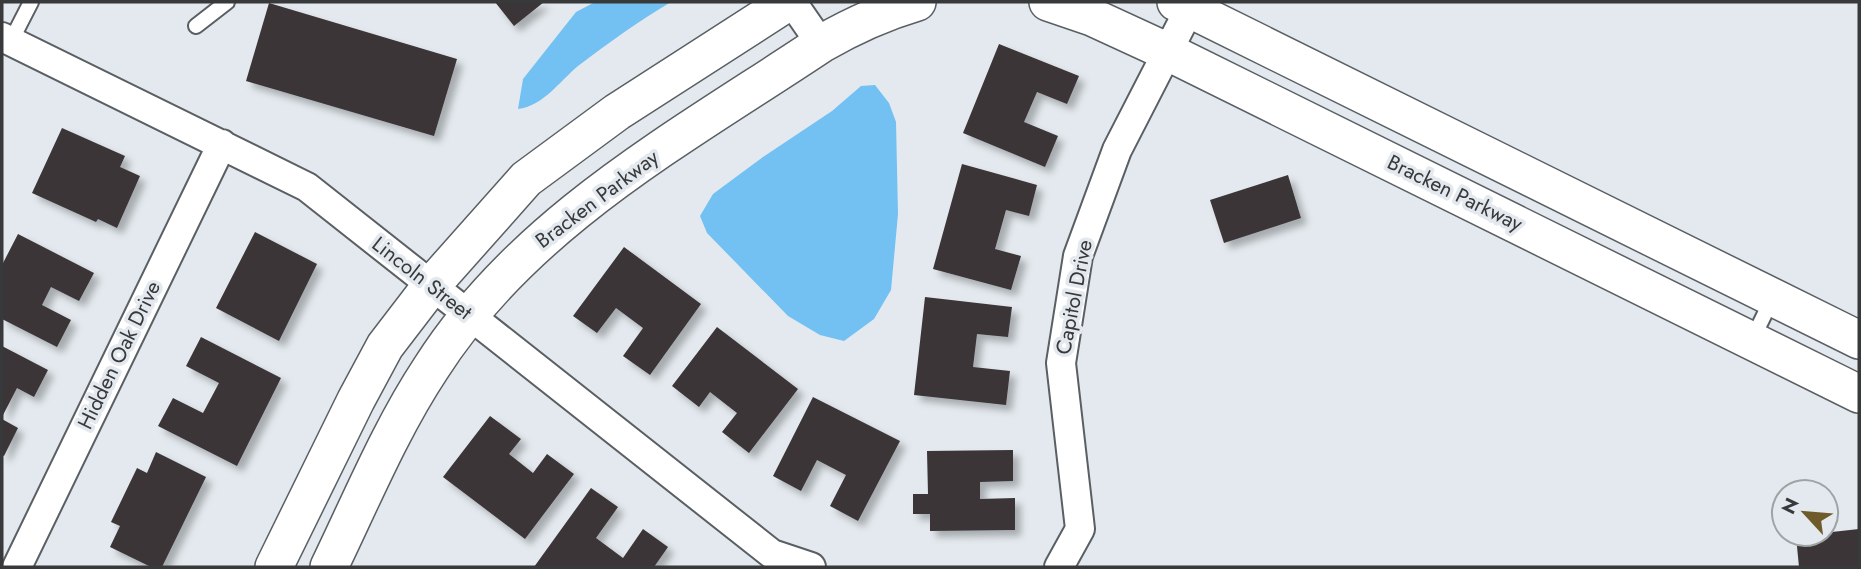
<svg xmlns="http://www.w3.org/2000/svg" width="1861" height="569" font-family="Jost,sans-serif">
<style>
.water{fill:#73c0f3}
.building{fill:#3b3538;filter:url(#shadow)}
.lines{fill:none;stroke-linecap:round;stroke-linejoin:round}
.service-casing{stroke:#5a5f63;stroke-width:18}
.minor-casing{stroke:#5a5f63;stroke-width:32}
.tertiary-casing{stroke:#5a5f63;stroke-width:40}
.service{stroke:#fff;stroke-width:14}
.minor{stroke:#fff;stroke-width:28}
.tertiary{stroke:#fff;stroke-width:37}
.labels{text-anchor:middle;stroke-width:7;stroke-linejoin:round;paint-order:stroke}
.street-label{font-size:21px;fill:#37393b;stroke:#e3e9ee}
</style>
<defs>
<filter id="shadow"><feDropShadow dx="6" dy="6" stdDeviation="3.5" flood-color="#0004"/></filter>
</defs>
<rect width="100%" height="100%" fill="#e3e9ee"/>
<path class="water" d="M595,2H671C639,21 608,43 578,66C559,82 543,106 518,109L523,79L576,12Z
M875,85L889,103L896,122L898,214L891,290L874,319L844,341L820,335L788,316L707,233L700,216L713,194L763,157L832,111L861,86Z"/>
<path class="building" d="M495,2H544L514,26Z
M269,3L457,59L434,136L246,81Z
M999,44L1079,76L1067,104L1037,92L1024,122L1058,136L1045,167L963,133Z
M62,128L125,156L120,167L140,176L117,228L98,219L96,222L32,193Z
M962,164L1037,185L1029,216L1006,210L995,249L1021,256L1011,290L933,269Z
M1288,175L1301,218L1224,243L1210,200Z
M255,232L317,264L279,341L216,308Z
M18,234L94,273L79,301L51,287L42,305L71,320L57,347L2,319V265Z
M624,247L701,304L650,375L623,356L643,328L616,308L597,333L573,316Z
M925,297L1012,307L1008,337L977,334L973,367L1010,371L1006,405L914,395Z
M717,327L798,389L749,453L722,432L737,413L710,392L699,407L672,386Z
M201,337L281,378L237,466L158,426L173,398L203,413L219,383L186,366Z
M2,346L48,370L34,397L17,388L2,417Z
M813,397L900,441L858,521L830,506L846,475L817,460L801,491L773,476Z
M490,416L521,439L509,454L533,473L547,454L574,474L525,539L443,477Z
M2,419L18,428L4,456L2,455Z
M1013,450V481L980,482V499L1015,498V530L930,531V514H913V494H928L927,451Z
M156,452L206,477L162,567H151L110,547L120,526L111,522L137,468L147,473Z
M591,488L618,507L596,538L623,558L643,529L668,547L654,567H534Z
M1859,529V567H1799L1796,536Z"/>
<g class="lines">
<defs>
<path id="service" d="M196,26L227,2
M11,41L31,2
M1752,340L1773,297"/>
<path id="minor" d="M792,2L821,44
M2,37L307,187L772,554L811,567
M17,567L222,144
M1059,567L1080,529L1061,363L1078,256L1117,150L1193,2"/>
<path id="tertiary" d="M1048,2L1092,17L1168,52L1859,394
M1176,2L1859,340
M274,567L356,400L385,346L431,286L526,179L617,112L788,2
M329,567C361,501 390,430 431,368C524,222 680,138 821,44C852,26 883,12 917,2"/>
</defs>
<use href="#service" class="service-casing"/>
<use href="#minor" class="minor-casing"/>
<use href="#tertiary" class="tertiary-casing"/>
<use href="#service" class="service"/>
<use href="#minor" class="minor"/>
<use href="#tertiary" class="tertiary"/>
</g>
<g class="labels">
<g class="street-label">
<text transform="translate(1455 193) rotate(26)" y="7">Bracken Parkway</text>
<text transform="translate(597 199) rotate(-37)" y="7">Bracken Parkway</text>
<text transform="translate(422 278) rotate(38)" y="7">Lincoln Street</text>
<text transform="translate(1074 297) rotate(-79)" y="7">Capitol Drive</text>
<text transform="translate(119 355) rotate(-64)" y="7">Hidden Oak Drive</text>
</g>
</g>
<rect width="1861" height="569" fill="none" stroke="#37393b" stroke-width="7"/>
<g transform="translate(1805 513) rotate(296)"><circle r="33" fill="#e3e9ee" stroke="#9ea3a6" stroke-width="2"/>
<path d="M0-5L12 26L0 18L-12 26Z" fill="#6f5a29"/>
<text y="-10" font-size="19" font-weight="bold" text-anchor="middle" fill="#37393b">N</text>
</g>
</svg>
